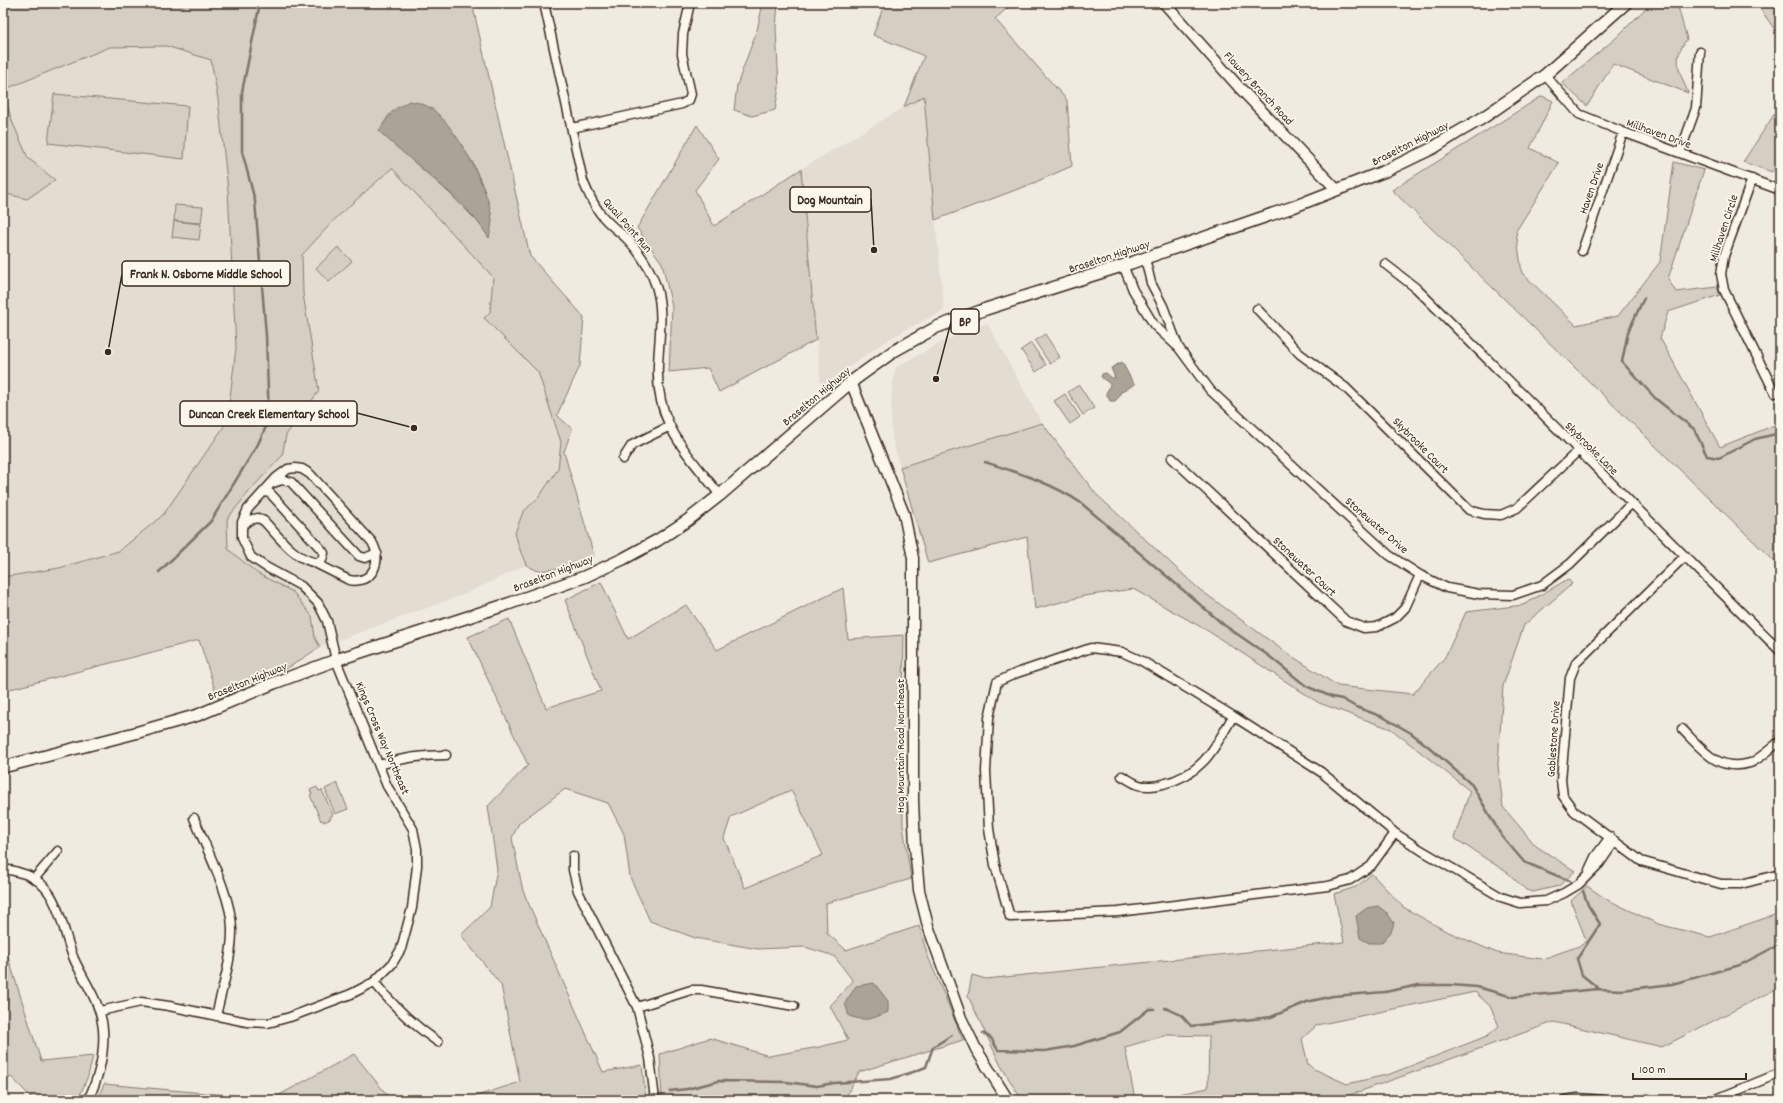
<svg xmlns="http://www.w3.org/2000/svg" width="1783" height="1103" font-family="Dekko,sans-serif">
<style>
.built{fill:#e2dcd1}
.green{fill:#d5cec3;stroke:#887c70;fill-rule:evenodd}
.water{fill:#aca397;stroke:#7f7367}
.lines{fill:none;stroke-linecap:round;stroke-linejoin:round}
.stream{stroke:#7f7367;stroke-width:2.5}
.minor-casing{stroke:#3b2a1e;stroke-width:11}
.tertiary-casing{stroke:#3b2a1e;stroke-width:13}
.secondary-casing{stroke:#3b2a1e;stroke-width:14}
.minor{stroke:#fbf7ec;stroke-width:8}
.tertiary{stroke:#fbf7ec;stroke-width:10}
.secondary{stroke:#fbf7ec;stroke-width:11}
.labels{text-anchor:middle;stroke-width:3.5;stroke-linejoin:round;paint-order:stroke}
.street-label{font-size:12px;fill:#3b2a1e;stroke:#fbf7ec}
.leader{fill:none;stroke:#3b2a1e;stroke-width:1.5}
.callout-dot{fill:#3b2a1e;stroke:#fbf7ec;stroke-width:1.5}
.callout{fill:#fbf7ec;stroke:#3b2a1e;stroke-width:1.5}
.callout-label{font-size:13px;text-anchor:middle;font-weight:bold;fill:#3b2a1e}
</style>
<rect width="100%" height="100%" fill="#f0ebe0"/>
<filter id="ink" filterUnits="userSpaceOnUse"><feTurbulence type="fractalNoise" baseFrequency=".025" numOctaves="2"/><feDisplacementMap in="SourceGraphic" scale="8" xChannelSelector="R" yChannelSelector="G"/><feConvolveMatrix kernelMatrix="1 2 1 2 8 2 1 2 1" color-interpolation-filters="sRGB"/></filter>
<g filter="url(#ink)">
<path class="built" d="M166,46L211,60L218,99L228,190L236,348L227,422L163,515L119,551L59,568L3,577V193L27,199L54,180L28,158L12,121L3,90L110,47Z
M924,95L944,311L910,327L878,346L821,388L801,169Z
M392,168L493,277L490,312L484,318L538,372L561,442L558,469L539,497L523,512L519,547L526,565L465,594L320,647L315,638L312,616L293,592L257,573L228,549L227,519L253,487L282,456L286,435L319,391L303,294L302,255L336,218Z
M987,323L1042,423L900,467L892,438L891,416L892,388L896,367L946,340Z"/>
<path class="green" d="M3,3H472L530,256L584,317L580,366L557,415L572,429L564,452L594,556L557,569L538,571L526,565L519,547L515,533L523,512L539,497L558,469L561,442L538,372L484,318L490,312L493,277L392,168L336,218L302,255L303,294L319,391L286,435L282,456L253,487L227,519L228,549L257,573L293,592L312,616L315,638L320,647L291,666L218,699L199,640L3,691V577L59,568L119,551L163,515L227,422L236,348L228,190L218,99L211,60L166,46L110,47L3,90ZM397,107L448,126L473,163L486,196L489,237L479,223L448,192L379,131L389,115Z
M763,3H778L776,28L779,88L775,110L752,116L734,110L737,85L757,30Z
M885,3H1013L995,19L1067,100L1072,166L1029,185L935,220L924,96L904,107L924,56L873,35Z
M1651,3H1677L1687,39C1671,59 1680,72 1688,93L1613,64L1587,106L1562,83L1617,37Z
M1756,3H1771L1780,12V37Z
M1780,79V161L1772,172L1743,162L1779,107Z
M3,90L12,121L28,158L55,180L27,199L3,193Z
M54,94L188,106L184,159L48,143Z
M1542,96L1553,101L1530,148L1559,163L1516,231L1522,273L1576,325L1618,316L1660,262L1674,162L1704,170L1668,279L1676,292L1717,287L1720,295L1668,312L1660,338L1720,447L1780,423V567L1392,190Z
M697,125L719,159L695,190L714,226L801,169L816,340L719,392L708,368L669,372L672,307L662,263L637,228Z
M175,205L203,207L201,223L174,221Z
M174,221L201,224L199,240L172,237Z
M338,247L352,261L329,282L316,268Z
M1045,334L1060,357L1050,364L1035,341Z
M1031,343L1046,365L1036,372L1021,350Z
M1079,385L1094,408L1083,415L1068,392Z
M1065,394L1080,417L1070,424L1054,401Z
M1042,423L1096,494L1199,589L1284,651L1338,686L1413,694L1445,657L1466,612L1523,605L1568,579L1572,584L1524,625L1503,686L1498,765L1503,807L1536,846L1575,871L1559,886L1533,892L1526,890L1508,873L1454,838L1470,791L1391,729L1319,703L1208,631L1133,589L1084,596L1035,609L1027,537L928,563L900,467Z
M601,582L628,639L686,605L717,650L843,588L848,639L904,635L902,750L903,825L911,879L826,903L827,933L846,950L919,926L927,954L963,1040L859,1072L844,1100H662L660,1054L710,1038L769,1056L819,1047L848,1040L830,1006L853,981L834,956L805,947L758,949L695,938L650,921L630,877L624,834L608,803L565,789L519,823L512,838L523,891L603,1072L642,1065L646,1100H464L520,1082L501,985L461,935L490,907L497,869L488,806L528,765L468,637L509,619L546,708L601,691L565,600ZM791,790L823,855L745,888L724,838L731,817Z
M337,783L348,809L335,814L325,789Z
M317,787L319,791L322,790L333,815L330,817L331,819L324,822L323,820L321,821L310,795L312,794L310,790Z
M1372,874L1403,907L1444,930L1497,953L1542,959L1582,945L1586,940L1571,901L1587,886L1606,899L1658,924L1710,937L1780,913V987L1662,1047L1554,1022L1336,1100H1150L1208,1088L1209,1036L1167,1035L1125,1047L1135,1100H1022L1001,1066L968,996L972,975L986,979L1344,942L1334,894L1356,887ZM1475,992L1490,1006L1499,1026L1487,1036L1390,1074L1347,1084L1312,1068L1308,1064L1302,1039L1317,1025Z
M3,941L41,1061L93,1056L88,1076L78,1100H34L11,1077L3,1084Z
M354,1054L391,1100H97L104,1084L272,1099Z"/>
<path class="water" d="M409,101C418,102 424,104 432,109C456,126 490,190 492,220C492,225 490,232 489,238C462,195 415,166 379,131C387,117 395,109 409,101Z
M1122,362L1132,381L1135,384L1120,393L1119,397L1115,401H1110L1106,393L1109,388L1110,384L1101,377L1102,374L1106,373L1112,378H1115L1111,368Z
M1378,906L1387,913L1394,923L1391,932L1381,943H1369L1360,938L1356,916L1367,908Z
M874,983L888,1001V1012C872,1019 866,1022 849,1016L845,1003L856,986Z"/>
<g class="lines">
<path class="stream" d="M1644,298L1628,332L1622,362L1656,399L1694,429L1707,456L1719,458L1755,439L1780,433
M985,462C1019,473 1052,483 1081,503L1224,625L1269,656L1306,686L1332,697L1342,699L1356,707L1383,717L1411,733L1429,747L1472,785L1501,835L1524,862L1570,881
M159,572L211,521L258,444L269,420L266,335L255,201L242,151V92L260,3
M1583,891L1588,905L1600,924L1577,959L1582,975L1598,988
M1165,1008L1181,1015L1191,1026L1271,1017L1307,1002L1333,996L1385,992L1419,985H1451L1477,987L1513,997L1598,989L1622,990L1672,984L1740,965L1780,944
M983,1033L991,1038L998,1050L1045,1051L1074,1046L1120,1032L1149,1009H1154
M670,1091L687,1089L719,1081L786,1082L817,1086L834,1083L891,1079L913,1072L926,1067L933,1047L952,1035
M586,1100L625,1098"/>
<defs>
<path id="minor" d="M544,3L583,181C588,193 592,203 600,213C606,222 616,229 624,236C638,249 650,268 656,286C664,311 659,339 658,365C655,423 686,452 720,495
M1545,75L1579,114L1623,132L1780,190
M572,128L682,104L689,100L691,94L682,54L683,34L690,3
M1680,153L1696,108L1700,52
M1752,179L1724,256L1721,274L1724,290L1775,393
M1582,251L1623,132
M1145,258L1151,283L1163,306L1178,346
M1385,264L1416,288L1780,651
M1123,265L1133,290L1154,325L1179,348L1210,390L1389,555L1420,575L1447,588L1479,594L1513,595L1542,585L1570,564L1631,504
M1257,309L1300,354L1346,388L1469,510L1484,514L1501,515L1517,508L1578,451
M1172,458L1346,621L1364,628L1377,627L1395,618L1405,608L1420,575
M623,459L632,445L670,426
M273,483L282,480L291,482L359,556L365,558L377,553
M242,526L249,520L258,518L264,521C279,537 294,559 317,563L322,560L324,553L321,549L270,493L265,492
M1684,557L1576,663L1570,678L1561,780L1563,796L1574,811L1641,861L1721,884H1741L1780,874
M1682,729C1702,749 1718,773 1750,763C1758,760 1773,747 1780,741
M379,765C402,758 422,755 446,755
M1122,776C1128,779 1133,783 1139,785C1145,787 1156,786 1163,784C1203,774 1214,749 1233,716
M194,818C206,848 233,900 232,931C232,959 222,988 216,1016
M1395,833L1371,866L1350,880L1328,886L1118,912L1010,917L995,865L989,829L986,771L989,718L997,682L1017,673L1091,648L1122,652L1142,661L1233,716L1321,772L1395,833L1421,850L1501,897L1520,903L1546,901L1564,893L1579,884L1600,863L1615,841
M573,856V870L578,891L637,1007L650,1058L655,1100
M3,870C9,869 15,871 21,873C60,883 61,929 74,959C85,983 101,1003 103,1029C105,1055 99,1077 88,1100
M1589,870L1595,857L1610,837
M34,879L58,851
M374,982C394,1007 412,1024 438,1042
M637,1007L691,990H701L794,1006
M100,1011L141,1002L169,1006L247,1022L268,1023L290,1017L351,994L374,982L392,964L401,949L412,908L417,866V849L413,829L387,786L336,660L327,621L318,603L301,586L266,567L251,557L242,538V522L248,509L276,478L288,469L295,468L302,469L310,474L372,542C383,560 373,585 349,580L313,562
M1565,1100L1578,1098L1603,1100
M1714,1100L1780,1073"/>
<path id="tertiary" d="M1164,3L1238,86L1337,190
M851,382L904,514L913,558V800L915,847L919,890L928,926L961,1018L976,1049L1008,1100"/>
<path id="secondary" d="M3,767L135,733L198,715L274,683L336,660L508,604L584,577L623,559L658,540L688,520L720,495L851,382L894,351L937,327L986,309L1131,263L1293,207L1385,171L1433,148L1455,134L1481,119L1545,75L1626,3"/>
</defs>
<use href="#minor" class="minor-casing"/>
<use href="#tertiary" class="tertiary-casing"/>
<use href="#secondary" class="secondary-casing"/>
<use href="#minor" class="minor"/>
<use href="#tertiary" class="tertiary"/>
<use href="#secondary" class="secondary"/>
</g>
</g>
<g class="labels">
<g class="street-label">
<text transform="translate(1259 88) rotate(47)" y="4">Flowery Branch Road</text>
<text transform="translate(1659 133) rotate(20)" y="4">Millhaven Drive</text>
<text transform="translate(1410 143) rotate(-27)" y="4">Braselton Highway</text>
<text transform="translate(1591 188) rotate(-71)" y="4">Haven Drive</text>
<text transform="translate(628 225) rotate(49)" y="4">Quail Point Run</text>
<text transform="translate(1723 228) rotate(-72)" y="4">Millhaven Circle</text>
<text transform="translate(1109 256) rotate(-18)" y="4">Braselton Highway</text>
<text transform="translate(816 396) rotate(-40)" y="4">Braselton Highway</text>
<text transform="translate(1421 445) rotate(45)" y="4">Skybrooke Court</text>
<text transform="translate(1592 448) rotate(45)" y="4">Skybrooke Lane</text>
<text transform="translate(1377 525) rotate(41)" y="4">Stonewater Drive</text>
<text transform="translate(1305 566) rotate(43)" y="4">Stonewater Court</text>
<text transform="translate(553 573) rotate(-21)" y="4">Braselton Highway</text>
<text transform="translate(247 681) rotate(-22)" y="4">Braselton Highway</text>
<text transform="translate(383 738) rotate(67)" y="4">Kings Cross Way Northeast</text>
<text transform="translate(1553 739) rotate(-86)" y="4">Gablestone Drive</text>
<text transform="translate(900 746) rotate(-90)" y="4">Hog Mountain Road Northeast</text>
</g>
</g>
<path class="leader" d="M874 250L871 199M108 352L122 274M936 379L951 322M414 428L357 413"/>
<g class="callout-dot">
<circle cx="874" cy="250" r="4"/>
<circle cx="108" cy="352" r="4"/>
<circle cx="936" cy="379" r="4"/>
<circle cx="414" cy="428" r="4"/>
</g>
<g class="callout">
<rect x="790" y="187" width="81" height="25" rx="4"/>
<rect x="122" y="261" width="168" height="25" rx="4"/>
<rect x="951" y="309" width="28" height="25" rx="4"/>
<rect x="180" y="401" width="177" height="25" rx="4"/>
</g>
<g class="callout-label">
<text x="830" y="204">Dog Mountain</text>
<text x="206" y="278">Frank N. Osborne Middle School</text>
<text x="965" y="326">BP</text>
<text x="269" y="418">Duncan Creek Elementary School</text>
</g>
<rect width="1783" height="1103" fill="none" stroke="#fbf7ec" stroke-width="16"/>
<rect x="8" y="8" width="1767" height="1087" fill="none" stroke="#3b2a1e" stroke-width="1.5" filter="url(#ink)"/>
<path d="M1633 1073v6h113v-6" fill="none" stroke="#3b2a1e" stroke-width="2"/>
<text x="1639" y="1073" font-size="12" fill="#3b2a1e" stroke="#fbf7ec" stroke-width="3" paint-order="stroke">100 m</text>
</svg>
